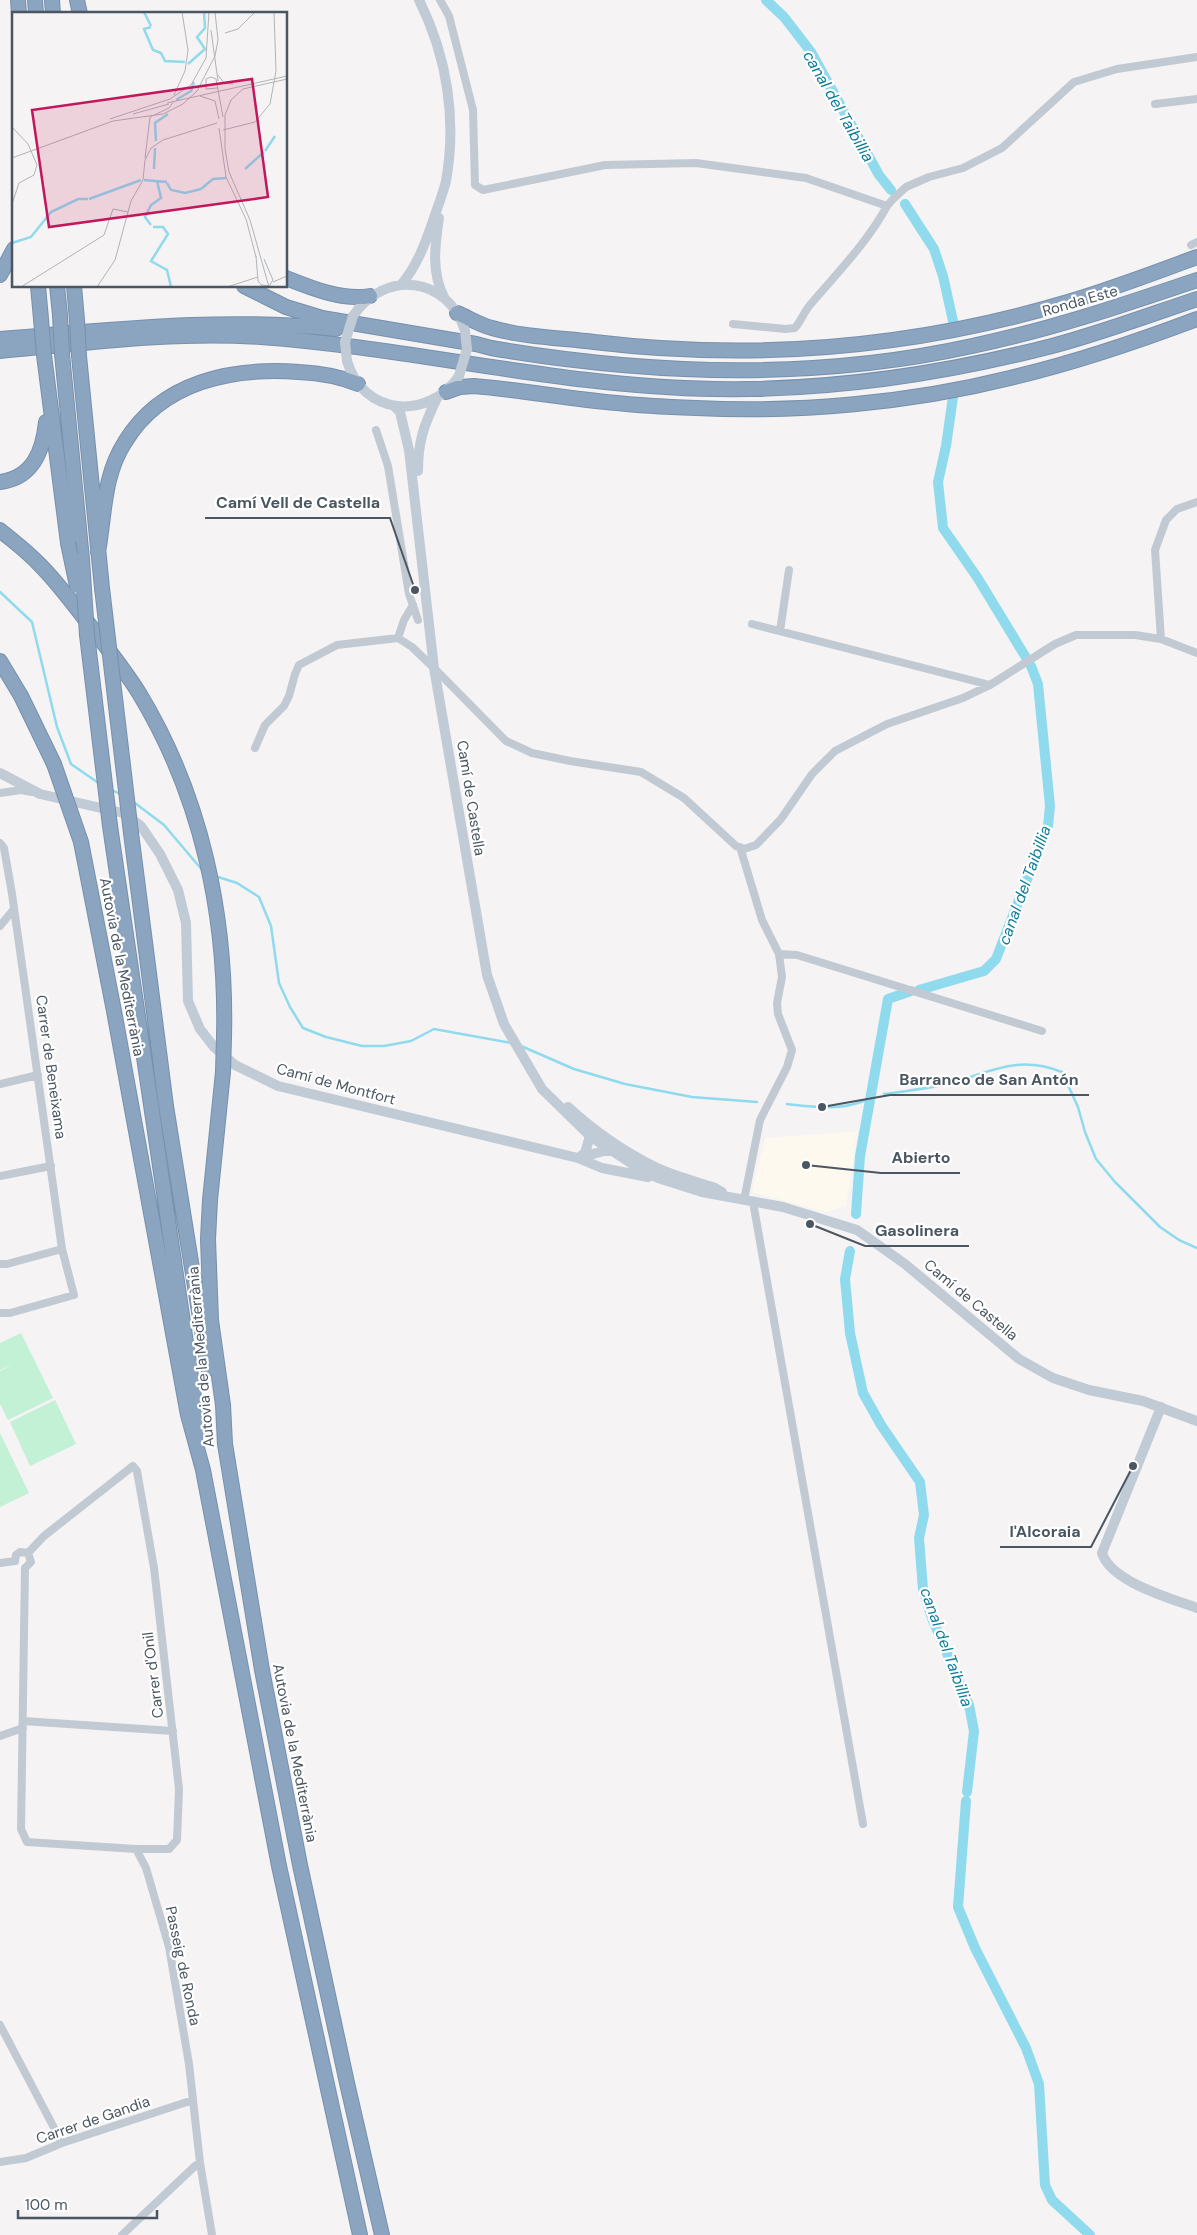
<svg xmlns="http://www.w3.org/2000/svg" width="1197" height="2235" font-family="'DM Sans',sans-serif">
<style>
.commercial{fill:#fdf9ef}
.green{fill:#c3f1d5}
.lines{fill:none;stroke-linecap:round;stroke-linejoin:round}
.stream{stroke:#90daee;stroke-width:2.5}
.canal{stroke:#90daee;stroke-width:10}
.highway-casing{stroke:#7690ad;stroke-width:16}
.street{stroke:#c1cad2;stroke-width:8}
.secondary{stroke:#c1cbd6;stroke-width:10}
.highway{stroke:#8ba5c1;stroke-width:14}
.highway-bridge-casing{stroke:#7690ad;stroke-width:16;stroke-linecap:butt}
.secondary-bridge{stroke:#c1cbd6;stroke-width:10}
.highway-bridge{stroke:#8ba5c1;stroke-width:14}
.labels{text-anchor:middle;stroke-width:4.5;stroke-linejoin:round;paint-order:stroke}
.street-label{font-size:15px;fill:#4a5661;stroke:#fff}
.water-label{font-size:16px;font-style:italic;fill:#0c7c9b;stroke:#fff}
.inset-river{fill:none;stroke:#90daee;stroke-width:2.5}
.inset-road{fill:none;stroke:#b1b4b9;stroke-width:1}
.view{fill:#c2185b;fill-opacity:0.15;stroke:#c2185b;stroke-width:2.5}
.inset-edge{fill:none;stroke:#4a5661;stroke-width:2.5}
.leader{fill:none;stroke:#4a5661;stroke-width:2}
.callout-dot{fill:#4a5661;stroke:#fff;stroke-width:2}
.callout-label{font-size:16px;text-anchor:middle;font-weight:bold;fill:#4a5661;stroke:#fff;stroke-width:4.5;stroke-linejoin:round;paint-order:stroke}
</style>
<rect width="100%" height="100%" fill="#f5f3f3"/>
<path class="commercial" d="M858,1131L846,1206L826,1212L752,1192L765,1138Z"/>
<path class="green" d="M21,1333L53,1398L8,1420L0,1404V1371L14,1364L0,1370V1343Z
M55,1400L76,1444L30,1466L10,1422Z
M0,1433L29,1493L0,1507Z"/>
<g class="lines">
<path class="stream" d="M0,592L32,622L57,727L71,764L100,784
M112,790L122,795
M131,800L164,825L203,871
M215,876L237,883L259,897L271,926L279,983L290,1007L303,1028L326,1037L362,1046H384L411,1041L434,1029L511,1043
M521,1046L574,1069L625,1084L692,1097L757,1102
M884,1094C905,1091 926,1089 946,1084C991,1073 1015,1054 1062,1072L1078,1107L1085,1132L1096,1159L1115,1182L1160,1227L1179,1240L1197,1248
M787,1104C813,1107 841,1111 866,1100"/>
<path class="canal" d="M766,0L784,17L811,52L879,175L891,190
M905,204L934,249L943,276L953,321
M953,397L946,446L938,482L943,528L977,577L1025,656
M919,990L984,971L996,959L1048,826L1050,806L1038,684L1031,666
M856,1214L860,1156L888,999L911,991
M850,1251L845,1279L850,1333L863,1393L881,1425L920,1482L924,1515L919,1538L923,1589L932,1618L969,1705L974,1731L967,1792
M966,1801L958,1907L975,1948L1026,2048L1039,2084L1045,2185L1052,2200L1090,2235"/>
<defs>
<path id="highway" d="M18,0L19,14
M35,0L36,14
M52,0L53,14
M77,0L80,14
M0,275L14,249
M286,278C311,288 343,301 370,296
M38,286L41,319
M57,286L60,315
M74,286L77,320
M244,286L286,307L322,318L476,344L491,348C650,375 813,381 972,346C1049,330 1123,305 1197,280
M457,313C469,318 480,325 492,328C524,337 561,338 594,342C753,361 914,348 1068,302C1112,289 1154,273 1197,257
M0,339C112,330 224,317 336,329
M0,351C87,343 174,331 261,337C413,348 562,387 715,389C828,391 943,374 1052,346C1101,333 1149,315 1197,299
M62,354L82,559
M44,355L68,543
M79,356L102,588
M446,392L460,387L474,386C522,390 569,399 617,403C643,406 669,407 696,408C798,413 910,403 1010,378C1074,363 1136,342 1197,319
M0,482C33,478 43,451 46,422
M0,530C13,541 28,552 40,565C60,585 77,609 95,632C110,652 126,672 139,693C202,797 227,917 224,1037
M98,552C105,514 103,476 125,442C162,381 233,367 299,372C319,373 339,376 358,384
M0,661L21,696L54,764
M110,826L199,1431
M131,833L166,1106L208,1368
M81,842L114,1011L188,1415L203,1470L279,1866L360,2235
M223,1072L210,1200L208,1239L211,1320L223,1405L225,1444L262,1670L300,1865L347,2083L382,2235"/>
</defs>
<use href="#highway" class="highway-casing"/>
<path class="street" d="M440,0L449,16L473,110L475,185L483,190L605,165L696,163L806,178L887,206L893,199L906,187L929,177L963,168L1002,148L1074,82L1117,69L1197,57
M1155,104L1197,99
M1191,245L1197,242
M733,324L786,329L795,328C801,321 804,312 810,305C837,273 867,243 887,206
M376,430L388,466L409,594L418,620
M752,624L990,685
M780,631L789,570
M398,638L404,620L413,605
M1161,639L1155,550L1166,520L1177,509L1197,502
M255,748L265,725L284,706L289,696L295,674L299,665L337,645L398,638L412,647L434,668L506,741L532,753L570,761L641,772L684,798L736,846L744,849L756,845L781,819L812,774L835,751L887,724L963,698L990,685L1055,644L1076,635H1135L1161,639L1197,653
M0,793L21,790L32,792
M0,843L4,848L12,894L62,1249L74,1295L10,1313H0
M740,847L762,920L779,954L782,977L777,1003L778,1014L792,1050L787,1067L760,1120L744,1200
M0,926L14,909
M779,954L797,955L1042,1031
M0,1084L38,1075
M0,1176L51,1166
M753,1202L863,1824
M0,1264H7L62,1249
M15,1561L16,1555L20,1552L28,1553L31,1562L25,1568
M0,1563L15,1561
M25,1568L21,1829L27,1842L136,1849H169L177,1840L179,1789L154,1568L137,1471L133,1466L44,1536L28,1553
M23,1721L173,1731
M0,1736L23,1728
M136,1849L146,1868L169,1947L189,2064L200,2163L212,2235
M0,2025L62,2143
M0,2162L26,2158L62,2143L193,2100
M122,2235L195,2166L200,2163"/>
<path class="secondary" d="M439,218C435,245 431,272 444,297
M401,285C417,266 425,244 433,221C437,208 443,194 446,181C457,119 447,56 419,0
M353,316C385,269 448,276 465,331
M347,361C363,416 428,421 459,376
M394,406L400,412L409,450L434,668L487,975L504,1024L542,1089L590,1136L643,1171L658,1178L702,1192L783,1207L857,1230L905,1264L1019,1359L1053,1378L1089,1390L1143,1401L1197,1421
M418,471C418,441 424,425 437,398
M0,773L40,794L123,813L141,826L160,854L178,890L186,923L188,1001L200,1029L214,1047L235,1065L278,1086L578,1158L602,1168L648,1177
M568,1107C593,1130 623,1151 653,1166C673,1176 695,1181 715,1188L722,1192
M578,1158L604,1151H614
M578,1158L585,1153L590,1136
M1161,1407L1102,1553C1111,1582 1170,1598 1197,1608"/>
<use href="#highway" class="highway"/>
<defs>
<path id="highway-bridge" d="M60,315L62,354
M41,319L44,355
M77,320L79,356
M68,543L77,586
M82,559L87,635L110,826
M102,588L131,833
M54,764L81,842
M223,1072L224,1037"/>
</defs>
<use href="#highway-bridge" class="highway-bridge-casing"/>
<path class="secondary-bridge" d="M347,361L345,342L353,316
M459,376L467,349L465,331"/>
<use href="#highway-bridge" class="highway-bridge"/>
</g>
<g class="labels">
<g class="street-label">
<text transform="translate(1080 301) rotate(-16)" y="5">Ronda Este</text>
<text transform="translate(471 798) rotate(81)" y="5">Camí de Castella</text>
<text transform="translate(122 967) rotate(79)" y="5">Autovia de la Mediterrània</text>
<text transform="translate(51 1067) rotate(82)" y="5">Carrer de Beneixama</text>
<text transform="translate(336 1084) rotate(15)" y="5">Camí de Montfort</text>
<text transform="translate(971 1300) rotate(40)" y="5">Camí de Castella</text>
<text transform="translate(201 1357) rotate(-95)" y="5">Autovia de la Mediterrània</text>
<text transform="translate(153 1675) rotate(-97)" y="5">Carrer d'Onil</text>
<text transform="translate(295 1753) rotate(79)" y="5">Autovia de la Mediterrània</text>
<text transform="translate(183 1966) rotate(78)" y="5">Passeig de Ronda</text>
<text transform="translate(93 2120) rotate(-19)" y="5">Carrer de Gandia</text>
</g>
<g class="water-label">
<text transform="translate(839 106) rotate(60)" y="6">canal del Taibillia</text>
<text transform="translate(1024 885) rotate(-70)" y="6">canal del Taibillia</text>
<text transform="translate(947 1647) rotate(70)" y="6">canal del Taibillia</text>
</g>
</g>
<g transform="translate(12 12)">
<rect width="275" height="275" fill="#f5f3f3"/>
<path class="inset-river" d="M132,0L139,14M139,15L132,17L141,38L149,41L153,49L173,50M176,52L193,37L185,25L193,16L192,0M164,88L179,79L182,70M144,129L143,111L156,102M253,139L263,124M142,157L143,136M233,157L252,140M132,168L155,170M155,171L159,178L173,181L189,177M189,177L201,167L214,166M77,187L129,168M139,213L133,205L139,193L149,186L145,169M141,215H151L156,222L139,249L155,258L159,275M0,231L19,225L39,200L66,187H76"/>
<path class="inset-road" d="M199,18L206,69M213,21L226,17L243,0M206,63L212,71L221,72M205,76L194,77V67L199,65L204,67L211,105M162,83L173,59L176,38L170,0M188,84L203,89L207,107M155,91L275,64M121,102L157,92M98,107L158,87L179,73L194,46L197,0M0,115L16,132L25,153L22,163L7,171L0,192M207,116L214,165L234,207L244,245M211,118L243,110L258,92L264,59L262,0M0,146L101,109L151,102L171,92L185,79L203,44L206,28L203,0M133,146L138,105L157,96L162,89M244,244L246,269L250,274M261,270L275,264M250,273L257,274L261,268L252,247M9,275L92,223L101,197L116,200M85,275L103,248L119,189L131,168L133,148L139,136L151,128L205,111M215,275L246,265M257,275L238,208L217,160L213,137V103L219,88L231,77L275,67"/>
<path class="view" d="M240,67L256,185L37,215L20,98Z"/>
<rect width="275" height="275" class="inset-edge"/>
</g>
<path class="leader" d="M415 590L390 518H205M822 1107L890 1095H1089M806 1165L881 1173H960M810 1224L865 1246H969M1133 1466L1091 1547H1000"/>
<g class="callout-dot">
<circle cx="415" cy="590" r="5"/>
<circle cx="822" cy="1107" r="5"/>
<circle cx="806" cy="1165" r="5"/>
<circle cx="810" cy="1224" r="5"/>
<circle cx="1133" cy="1466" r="5"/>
</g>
<g class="callout-label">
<text x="298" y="508">Camí Vell de Castella</text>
<text x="989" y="1085">Barranco de San Antón</text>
<text x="921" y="1163">Abierto</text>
<text x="917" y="1236">Gasolinera</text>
<text x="1045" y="1537">l'Alcoraia</text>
</g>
<path d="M18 2210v8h139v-8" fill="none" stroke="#4a5661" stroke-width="2.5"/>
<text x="25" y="2210" font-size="15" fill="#4a5661" stroke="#ffffff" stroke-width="4" paint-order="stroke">100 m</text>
</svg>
